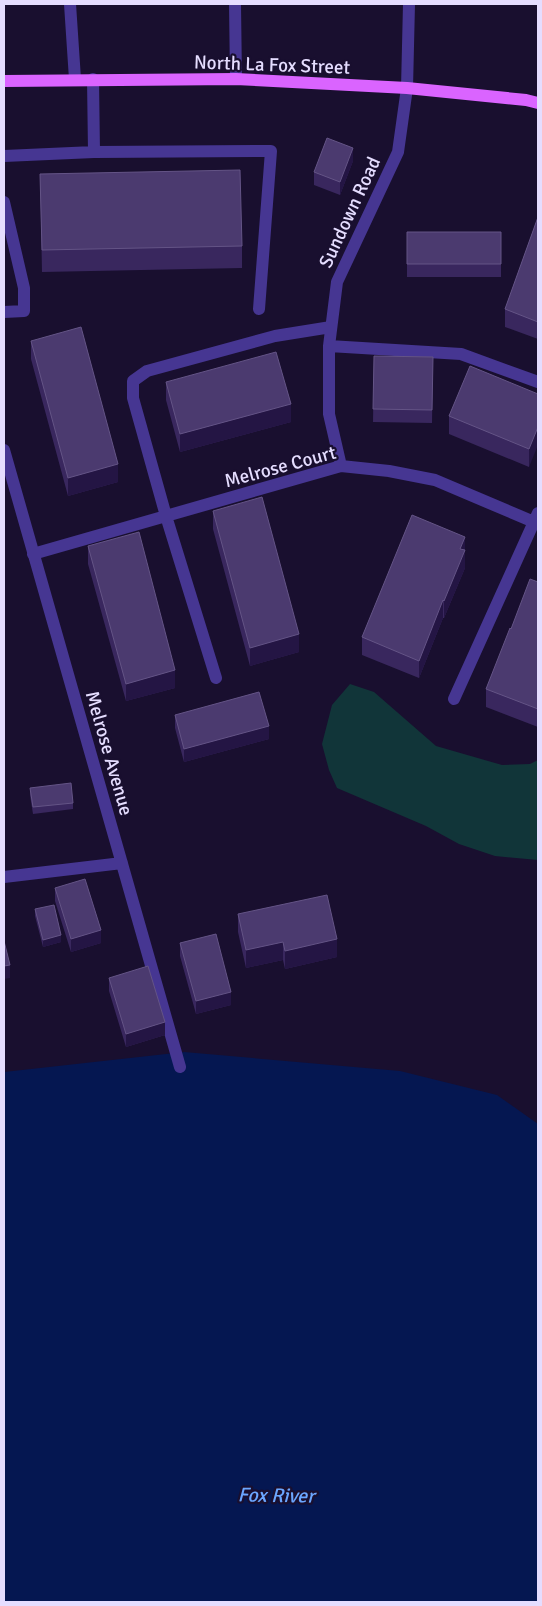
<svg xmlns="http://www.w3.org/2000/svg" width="542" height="1606" font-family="Signika,sans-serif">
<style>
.green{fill:#113539}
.water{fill:#051751}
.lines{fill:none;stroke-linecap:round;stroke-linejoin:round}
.minor{stroke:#463692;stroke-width:12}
.major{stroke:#da64ff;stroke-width:12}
.wall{fill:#39275e}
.shaded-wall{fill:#241544}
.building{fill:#4b3a6f;stroke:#645486}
.labels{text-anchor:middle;stroke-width:4.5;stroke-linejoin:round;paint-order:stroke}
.street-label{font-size:19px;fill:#e5ddff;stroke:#190f2f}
.water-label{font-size:20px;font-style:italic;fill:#6ba6ff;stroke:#190f2f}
</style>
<rect width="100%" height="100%" fill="#190f2f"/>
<path class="green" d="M350,684L374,692L436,746L502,765L530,764L538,760V860L495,856L459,844L426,826L337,788L329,770L322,744L332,705Z"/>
<path class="water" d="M184,1052L400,1071L497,1095L538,1124V1602H4V1072Z"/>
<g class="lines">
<path class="minor" d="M70,4L75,79
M235,4L236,79
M93,79L94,152
M4,156L94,152L271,151L259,309
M4,202L24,288V311L4,312
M329,346L461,354L538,382
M4,450L180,1067
M341,466L329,414V346L337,282L398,152L407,88L409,4
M33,554L341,466L389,471L435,480L534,522
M216,678L166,516L133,398V381L147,371L275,336L331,327
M454,699L538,513
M4,877L122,863"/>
<path class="major" d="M4,81L236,79L407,88L526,100L538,103"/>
</g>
<path class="wall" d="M353,161L340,195L314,185V172Z
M40,174L242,246V268L42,272Z
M538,217V339L505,327V309Z
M407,232H501V277H407Z
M31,341L118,482L68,496L31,359Z
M374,356L433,357L432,423L373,422Z
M166,382L291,422L180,452L166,400Z
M538,394L529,467L449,434V416Z
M213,511L299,652L250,666L213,529Z
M465,537V568L444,618H443L419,678L362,655V637Z
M88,546L175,688L126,701L88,564Z
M538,582V727L486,707V689L511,629Z
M175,715L269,739L184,762L175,728Z
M30,788L73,803V809L33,814L30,795Z
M55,888L101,943L71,952L55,901Z
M35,909L61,942L43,947L35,916Z
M238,914L337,957L285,969L283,960L246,968L238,932Z
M180,943L231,1005L196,1014L180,956Z
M109,978L165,1035L126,1047L109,991Z"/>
<path class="shaded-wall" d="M353,148V161L340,195V182Z
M291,404V422L180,452V434Z
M538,427V445L529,467V449Z
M118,464V482L68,496V478Z
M465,537V568L444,618V601L460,549Z
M443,600V618L419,678V661Z
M299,634V652L250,666V648Z
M175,670V688L126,701V684Z
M269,726V739L184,762V749Z
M101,930V943L71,952V939Z
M61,935V942L43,947V940Z
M337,939V957L285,969V951Z
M283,942V960L246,968V950Z
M10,965V978L4,979V966Z
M231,992V1005L196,1014V1001Z
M165,1022V1035L126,1047V1034Z"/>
<path class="building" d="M327,138L353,148L340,182L314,172Z
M240,170L242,246L42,250L40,174Z
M538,217V322L505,309Z
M407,232H501V264H407Z
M81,327L118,464L68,478L31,341Z
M276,352L291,404L180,434L166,382Z
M374,356L433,357L432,410L373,409Z
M470,366L538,394V427L529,449L449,416Z
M262,497L299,634L250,648L213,511Z
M412,515L465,537L460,549L465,550L444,601L443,600L419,661L362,637Z
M139,532L175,670L126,684L88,546Z
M530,579L538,582V709L486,689L510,628L511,629Z
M259,692L269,726L184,749L175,715Z
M71,783L73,803L33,807L30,788Z
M85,879L101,930L71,939L55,888Z
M327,895L337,939L285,951L283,942L246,950L238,914Z
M54,905L61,935L43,940L35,909Z
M216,934L231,992L196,1001L180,943Z
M4,941L10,965L4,966Z
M148,966L165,1022L126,1034L109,978Z"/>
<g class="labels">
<g class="street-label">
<text transform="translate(272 64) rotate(2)" y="7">North La Fox Street</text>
<text transform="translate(349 212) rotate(-65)" y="7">Sundown Road</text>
<text transform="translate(280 466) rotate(-15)" y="7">Melrose Court</text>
<text transform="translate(110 753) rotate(74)" y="7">Melrose Avenue</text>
</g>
<g class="water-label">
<text transform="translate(276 1495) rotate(1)" y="7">Fox River</text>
</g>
</g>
<rect width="542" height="1606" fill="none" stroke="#e5ddff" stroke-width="10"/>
</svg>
